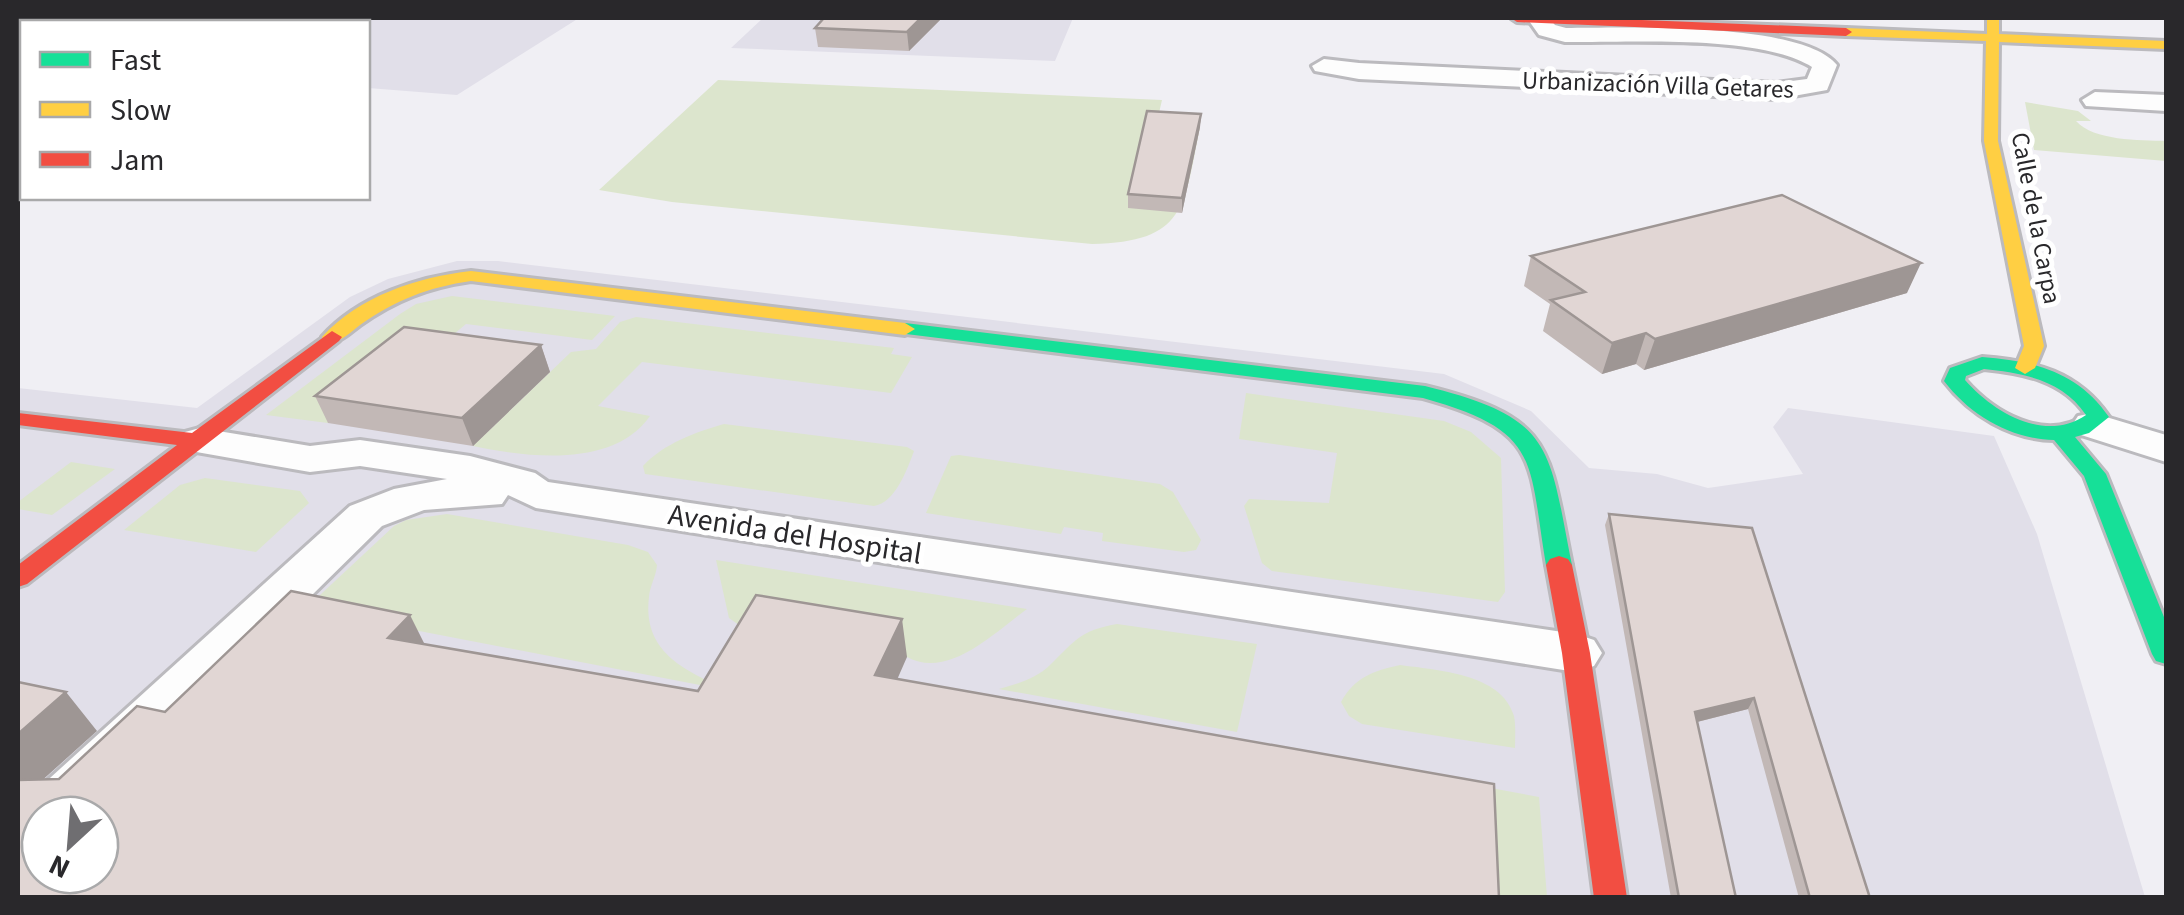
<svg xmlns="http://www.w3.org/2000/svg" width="2184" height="915" font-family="'Source Sans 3',sans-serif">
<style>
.built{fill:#e1dfe9;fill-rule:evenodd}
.green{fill:#dce5cd}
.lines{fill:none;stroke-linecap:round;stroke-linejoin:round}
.street-casing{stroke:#bbbabe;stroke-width:6}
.fast-casing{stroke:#bbbabe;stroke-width:6}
.slow-casing{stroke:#bbbabe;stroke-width:6}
.jam-casing{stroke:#bbbabe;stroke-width:6}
.street{fill:#fdfdfd;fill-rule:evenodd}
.fast{fill:#16e098;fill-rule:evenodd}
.slow{fill:#ffcf43;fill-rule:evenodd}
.jam{fill:#f24e42;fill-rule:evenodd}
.wall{fill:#c2b8b6}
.shaded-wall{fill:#9e9694}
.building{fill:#e1d6d4;stroke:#9e9694;stroke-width:2.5;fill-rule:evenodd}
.labels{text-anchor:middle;stroke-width:10;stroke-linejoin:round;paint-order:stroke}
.far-street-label{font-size:25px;fill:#29282b;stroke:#fff}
.street-label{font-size:30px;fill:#29282b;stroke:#fff}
</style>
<rect width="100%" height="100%" fill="#f0eff4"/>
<path class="built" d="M41,18H579L457,95L368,88V22H26Z
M763,18H1073L1055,61L731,48Z
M457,261H498L1444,374L1531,411L1589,468L1657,474L1708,488L1803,474L1773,427L1788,408L1994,436L2037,534L2145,897L18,898V388L197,408L350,297L388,279ZM40,815H100V875H40Z"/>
<path class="green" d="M718,80L1162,100L1159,113L1200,127C1184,207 1186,242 1092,244L672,202L599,190Z
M2025,102L2078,111L2091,121H2076C2094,141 2139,140 2166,141V161L2034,150Z
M452,296L615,316L592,340L466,324L429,355L414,353L328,423L266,415L400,314L416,304Z
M636,317L894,348L891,354L912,357L891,393L642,362L598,406L650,416C613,469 526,457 473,446L571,352L596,349L620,322Z
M1246,393L1444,421L1471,432L1501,458L1505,592L1498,602L1272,571L1262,563L1244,506L1249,499L1329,503L1337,453L1239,439Z
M724,424L907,447L914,451C907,470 895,503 874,506L645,474L643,466C663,444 696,432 724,424Z
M959,455L1160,484L1173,492L1201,540L1196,550L1184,552L1102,541L1103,533L1064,527L1061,534L926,513L951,456Z
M71,462L115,469L52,515L18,509V502Z
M205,478L300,491L309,503L256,552L124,530L180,485Z
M447,514L628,545L648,552L657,565C656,577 650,585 649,597C642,653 687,672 731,691L305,609L394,526L406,520Z
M716,560L1027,609C996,631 949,680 907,657L746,630L729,618Z
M1117,624L1257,644L1237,732L999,689C1017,684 1037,678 1050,665C1076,640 1079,631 1117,624Z
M1400,665C1435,670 1502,673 1514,716C1516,726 1515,738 1515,748L1362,724L1349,716L1341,702C1355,677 1373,671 1400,665Z
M1480,786L1539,797L1547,897H1484Z"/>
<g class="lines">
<defs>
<path id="street" d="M1527,18H1549L1555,25L1566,28C1622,28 1802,21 1837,65L1827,90L1777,99L1359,79L1315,71L1312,66L1324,59L1359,63L1777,83L1807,79L1812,67C1759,34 1629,43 1565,42L1539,35Z
M2095,92L2166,95V111L2086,106L2082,100Z
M2093,413L2166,435V462L2078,434L2072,425L2078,416Z
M200,428L310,446L360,440L470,456L535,473L548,482L1576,634L1594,640L1602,653L1594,666L1576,672L536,508L508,495L502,504L424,510L382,526L89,815H40V836L29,833L21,815L29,797L350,506L394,489L447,479L360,466L310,472L185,450L179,441L185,432Z"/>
<path id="fast" d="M905,323L1425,386C1555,418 1548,446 1572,565L1568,571H1550L1546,565C1528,458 1541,431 1423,398L898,333L895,329L898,325Z
M1982,357C2035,361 2078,372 2109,417L2089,433L2075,437L2106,474L2166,622V664L2156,661L2152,654L2084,476L2054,440C2010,439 1970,415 1944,381L1950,368ZM1984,369C2023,373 2063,380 2086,415C2045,443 1994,413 1965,380L1966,376Z"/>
<path id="slow" d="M1987,18H1999V34L2166,41V49L1999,42L1998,141L2044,346L2035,368L2025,374L2015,368L2024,346L1984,141L1986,41L1846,36L1840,32L1846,28L1987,34Z
M471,271L905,323L915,329L905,335L471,281C429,287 395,300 360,325C348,334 340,344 325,341L322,337C359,296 418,277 471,271Z"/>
<path id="jam" d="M1511,18H1591L1846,28L1852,32L1846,36L1517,22Z
M332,331L342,337L339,341L27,584L18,587V565L177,445L18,425V413L192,433Z
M1559,556L1568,559L1572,565L1590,653L1627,898H1594L1562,653L1546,565L1550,559Z"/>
</defs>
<use href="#street" class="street-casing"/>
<use href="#fast" class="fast-casing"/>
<use href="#slow" class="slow-casing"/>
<use href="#jam" class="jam-casing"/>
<use href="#street" class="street"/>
<use href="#fast" class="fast"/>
<use href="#slow" class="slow"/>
<use href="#jam" class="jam"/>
</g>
<path class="wall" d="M824,18H942L909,51L818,47L815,28Z
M1201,114L1200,127L1182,213L1128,208V194Z
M1531,256L1907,293L1644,370L1636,364L1602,374L1543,331L1550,304L1524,286Z
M541,345L550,372L473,446L328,423L315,396Z
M1609,514L1752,528L1870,898H1799L1748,709L1697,722L1736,898H1671L1605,525Z"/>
<path class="shaded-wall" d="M208,18H253L243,22H198Z
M921,18H942L909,51L907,32Z
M22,46V69L18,71V48Z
M1201,114L1200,127L1182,213V198Z
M1921,263L1907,293L1644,370L1655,339Z
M1646,333L1636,364L1602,374L1612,343Z
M541,345L550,372L473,446L462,418Z
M410,615L429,653L388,638Z
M902,619L907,657L882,714L875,675Z
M66,692L97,731L18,802V734Z
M1754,698L1748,709L1689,724L1695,712Z"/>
<path class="building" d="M18,18H208L198,22H22V46L18,48Z
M824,18H921L907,32L815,28Z
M1147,111L1201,114L1182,198L1128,194Z
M1782,195L1921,263L1655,339L1646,333L1612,343L1551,300L1585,292L1531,256Z
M404,327L541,345L462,418L315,396Z
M1609,514L1752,528L1870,898H1810L1754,698L1695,712L1736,898H1679Z
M291,591L410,615L388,638L698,691L756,595L902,619L875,675L1494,784L1499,898H18V780L59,779L137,706L165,712ZM40,815H100V875H40Z
M18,682L66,692L18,734Z"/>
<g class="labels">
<g class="far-street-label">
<text transform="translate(1658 84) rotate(2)" y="9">Urbanización Villa Getares</text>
<text transform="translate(2037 218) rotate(79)" y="9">Calle de la Carpa</text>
</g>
<g class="street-label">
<text transform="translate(795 534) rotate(9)" y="10">Avenida del Hospital</text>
</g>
</g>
<rect width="2184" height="915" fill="none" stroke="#29282b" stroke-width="40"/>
<rect x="20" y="20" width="350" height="180" fill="#ffffff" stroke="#a9a9aa" stroke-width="2.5"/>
<rect x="40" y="52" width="50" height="15" fill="#16e098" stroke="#a9a9aa" stroke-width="2.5"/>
<text x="110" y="70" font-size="30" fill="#29282b">Fast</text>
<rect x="40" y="102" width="50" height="15" fill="#ffcf43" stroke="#a9a9aa" stroke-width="2.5"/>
<text x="110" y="120" font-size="30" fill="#29282b">Slow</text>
<rect x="40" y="152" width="50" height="15" fill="#f24e42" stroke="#a9a9aa" stroke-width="2.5"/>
<text x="110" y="170" font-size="30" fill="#29282b">Jam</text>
<g transform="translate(70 845) rotate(206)"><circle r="48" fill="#ffffff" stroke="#a9a9aa" stroke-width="2.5"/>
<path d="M0-8L18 38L0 25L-18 38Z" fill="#6f6e71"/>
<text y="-15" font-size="28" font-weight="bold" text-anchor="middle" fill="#29282b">N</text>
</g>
</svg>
